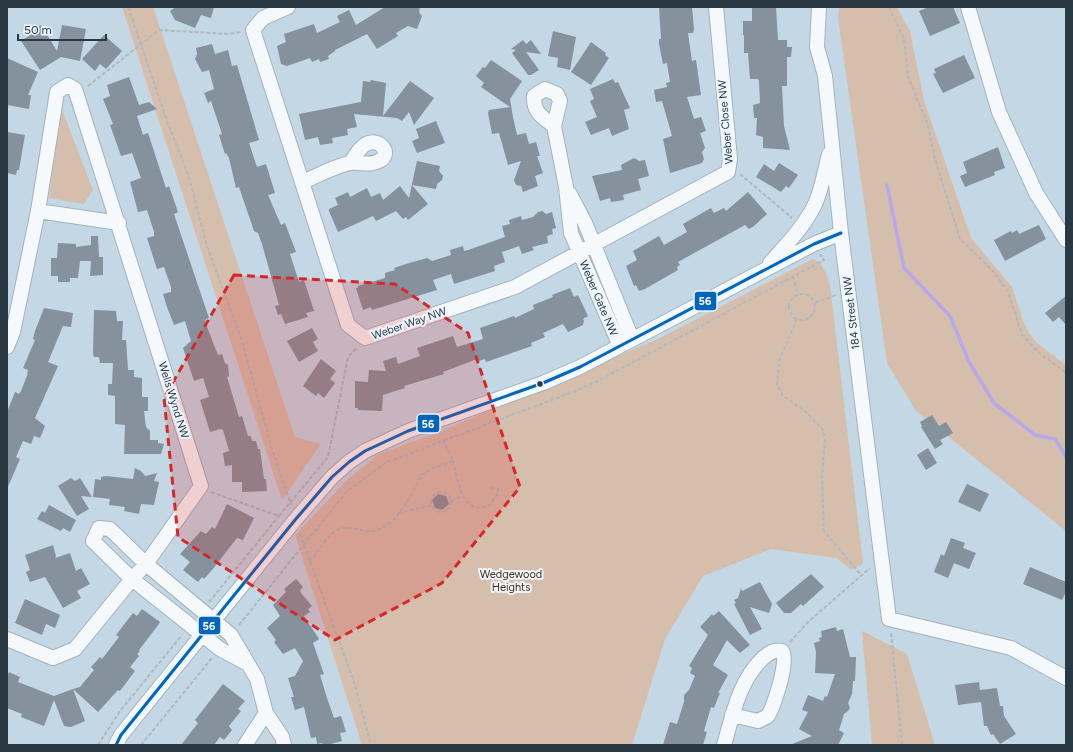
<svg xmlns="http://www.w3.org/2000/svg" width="1073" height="752" font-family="Figtree,sans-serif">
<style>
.green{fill:#d5bfac}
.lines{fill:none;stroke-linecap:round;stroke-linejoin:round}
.stream{stroke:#b8a7eb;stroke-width:3.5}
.building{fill:#85919d}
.minor-casing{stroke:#a3b2bd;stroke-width:16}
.path{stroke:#b2b8bf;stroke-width:2;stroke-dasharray:4 2;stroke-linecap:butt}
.minor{stroke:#f6f9fb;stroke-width:14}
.bus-1-casing{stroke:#ecf6fe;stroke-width:6}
.bus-1{stroke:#0065bd;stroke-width:3}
.marked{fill:#d62828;fill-opacity:0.2;stroke:#d62828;stroke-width:3;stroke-dasharray:8 5;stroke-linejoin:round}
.bus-dot{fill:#2a3843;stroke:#ecf6fe;stroke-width:1.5}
.labels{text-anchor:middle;stroke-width:4;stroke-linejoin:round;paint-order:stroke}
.street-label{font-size:11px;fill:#2a3843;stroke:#ecf6fe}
.park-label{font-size:11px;fill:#4b2b0c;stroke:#ecf6fe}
.line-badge{stroke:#ecf6fe;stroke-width:1.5}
.badge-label{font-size:11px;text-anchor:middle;font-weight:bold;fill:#fff}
</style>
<rect width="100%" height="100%" fill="#c3d7e5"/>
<path class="green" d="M122,7H153L295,437L321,444L282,500Z
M839,7H897L910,31L924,100L971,238L1012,287L1023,321L1029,333L1037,343L1066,365V531L916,411L887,363L838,18Z
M61,107L93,190L84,204L49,198Z
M813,259C823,263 827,275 830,285L863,563L852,570L836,558L771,549L703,576L665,639L632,745H362L295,535L348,479L379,454L437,433L660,338Z
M862,631L907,654L935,745H872Z"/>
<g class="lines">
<path class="stream" d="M887,185L904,268L950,316L969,362L994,403L1035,435L1055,439L1066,457"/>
</g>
<path class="building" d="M176,7H214L211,18L201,15L195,28L175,20L170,11Z
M385,7H420L419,12L422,16L417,29L408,26L396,33L398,36L377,49L367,34L335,50V51L328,56L329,59L320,62L319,59L312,62L310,58L287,66L281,64L277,46L286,42L284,34L314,24L317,33L340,22L337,16L349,10L356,25Z
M659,7H692L694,29L693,33H688L692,61L696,60L701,95L687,97L694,119L701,117L706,131L700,133L705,148L702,152L704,159L702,163L670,173L663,139L672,136L662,101L656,102L654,90L667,87L666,83L670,82L667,63L663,64L659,44V39H661Z
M752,7H776L778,40H787V47H792L791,57H787V86H782L784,126L790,150L763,148V137L756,135L757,118H754L753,105L760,103L759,81L758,79H750L748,53H744V35H743V21H752Z
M929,7H953L960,23L930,36L919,11Z
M41,25L57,51L62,25L86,29L80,61L61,57L40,70L21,41L35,32V29Z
M553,31L576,37L570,70L557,67L558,58L548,56Z
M104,35L122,51L106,69L100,64L95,71L82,59Z
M523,40L526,44L531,40L541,54L526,52L539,70L531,75H528L512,53L516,50L511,49Z
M591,42L606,53L605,55L609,58L591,85L571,72Z
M212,44L215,54L228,50L232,66L237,65L259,140L249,143L257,167L266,164L275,193L268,195L281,225L285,223L296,252L290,254L299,282L304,280L314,311L306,313L308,317L285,324L281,314L278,315L275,306L279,305L262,244L258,233L254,231L239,187L236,188L229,158L226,153L225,154L219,135L222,134L211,101L208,103L204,93L214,89L209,70L202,72L195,59L197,54L196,48Z
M964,55L975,78L943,93L933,74L936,73L934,69Z
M7,58L38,72L28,95H31L29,109L7,105Z
M491,60L522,81L510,99L513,117L517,135L526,133L529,144L536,142L540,156H537L543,173L535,176L538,186L523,192L521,186L516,185L514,180L521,161L508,165L499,133L492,134L488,113L489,110L510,107L481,87L484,83L476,76L483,67L485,68Z
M129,77L139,105L149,102L157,109L137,116L143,135L148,133L166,188L169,186L178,212L174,214L209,318L206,319L205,322L218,355L222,354L225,363L228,365L229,376L227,377L239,417L242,416L248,436H251L252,441H256L258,449H260L264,479H266L267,491L242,492V482H232V465L225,466L223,453L229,451L223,430L220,429L210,432L200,400L209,397L203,378L194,381L183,348L191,341L185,321L174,325L167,307L163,294L171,292V287L164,267L157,269L147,238L154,236V232L147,210L138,212L130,182L141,178L132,153L121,156L110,125L113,124L103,99L110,96L107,85Z
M613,79L615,83L618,82L630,108L624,110L629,129L612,136L609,128L591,135L585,122L597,117L590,101L594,99L590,89Z
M371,80L386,83L383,116L410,81L434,98L414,125L409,112L402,121L397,118L354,114L357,127L347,129L348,135L332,138L333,143L320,145L318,137L305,140L299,114L361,102L363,81L370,82Z
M436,121L445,143L417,153L412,141L419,138L416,129Z
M7,132L25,135L19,170H17L16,175L7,173Z
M998,147L1005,168L994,172L995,175L965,187L960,176L967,173L963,162Z
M634,158L639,161L645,160L649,176L638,179L641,190L623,195L624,200L611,202L610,198L600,201L592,176L622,170L621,165Z
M417,161L440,166L439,171L443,176L442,180L437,184L436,189L412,185L428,204L408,220L406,217L403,219L396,211L376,221L373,216L338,232L329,211V209L338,205L335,198L348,192L350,197L367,188L371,197L380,193L383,200L400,186L409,198Z
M779,163L798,175L789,188L786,186L781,192L756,177L764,164L774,171Z
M748,192L767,214L754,226L749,229L745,225L678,262L680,265L677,267L678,270L645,289L639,291L636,285L634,286L626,266L637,260L633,251L659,236L664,245L687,232L683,224L711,208L714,213L724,208L726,211Z
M542,211L546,214L552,212L556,228L552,229L553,234L547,236L548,243L532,247L534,250L522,254L519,246L502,252L505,262L494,266L495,271L454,284L451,274L433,280L437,290L372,310L371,307L363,310L356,288H358V286L385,278V273L395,270L394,268L406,264L427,258L432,261L451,255L450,250L463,246L464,251L468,250L505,237L502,226L510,224L509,220L521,216L522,220L533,217L538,212Z
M1039,225L1046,239L1005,261L994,240L1011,231L1012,233L1017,230L1019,234Z
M91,236H98L99,257H103V275L90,276L91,261H80L78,278H70V282H58V276H51V258H57L58,243L76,244V247L91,245Z
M570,288L574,297L578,295L588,316L583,319L584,321L583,325L568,332L563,324L543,333L545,337L531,343L532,346L486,362L485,359L479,361L477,359L443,372L444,374L404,386L405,388L383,395L382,411L358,410V408H355V381L368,382L369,370L386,371L383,361L396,357L398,364L420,356L417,348L453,336L457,347L483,339L480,328L514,316L515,318L534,309L533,305L553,297L552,295Z
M1066,296V325L1059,317L1053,322L1045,313Z
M44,308L73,313L71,327L63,326L48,362L58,366L35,418L45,426L40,438L34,436L31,444L23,441L16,457L20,459L7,489V412L15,392L19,394L21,391L28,373H27L28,370L23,368L35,340L33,339L35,331Z
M94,310L116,311L117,321H123L122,340H126L128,370H134V377L142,378V397H148V411H144L146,427L150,431V440H158V443L164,444L161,454H124L125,425L115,424V396L108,395V384H112L113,363H100L99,357H94L93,354Z
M312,328L318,339L313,342L318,351L299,362L287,341Z
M321,359L336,371L330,379L335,383L324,398L318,393L316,396L303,386Z
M932,415L939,426L946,422L953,433L940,440L943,444L935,449L921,427L922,426L920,422Z
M928,448L937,463L926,470L917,455Z
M135,468L141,471L145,476L157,473L154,481L159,482L154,505L141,504L139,514L124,511L125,507L109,505L110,499L93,497L95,479L101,480V477L106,476L133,479Z
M71,478L75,481L80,478L92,497L81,496L89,509L77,516L58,486Z
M967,484L989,494L980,512L958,502Z
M438,494L446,496L449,504L442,510L435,508L432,500Z
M227,504L254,518L243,540L237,538L212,570L204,579L202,577L198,582L183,570L190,562L180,554L201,531L206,534L212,527L215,529Z
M49,505L76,520L70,532L63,528L61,531L37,519L42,511L45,513Z
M951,538L965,543L963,548L976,553L969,569L954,563L948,578L934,572L941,554L944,556Z
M53,545L56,556L55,558L70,553L76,571L81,568L90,584L77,591L81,598L63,608L45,577L30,582L26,572L30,570L25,555Z
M1030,567L1066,582V592L1062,600L1023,584Z
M811,574L824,587L803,606L801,604L791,613H784L776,603Z
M296,579L303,587L300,590L301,593L312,606L308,609L310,612L304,616L319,639L313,643L324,674L320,675L327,698L334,718L341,716L346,732L340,733L342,741L327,745H323L322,743L317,744L316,737L311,738L304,707L295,710L291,697H294L288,678L295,676L303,661L295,648L283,654L274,642L276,640L267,628L280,616L273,605L286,592L284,589Z
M760,582L772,604L769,613L750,607L762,629L750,635L734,604L736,603L734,600L738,598L741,588L742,591Z
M25,599L60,615L55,628L46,624L42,635L15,623Z
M142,609L160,622L159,624L139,650L140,651L137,654L139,656L130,667L135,671L120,691L118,690L98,712L73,689L80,687L94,670L91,667L100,657L102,659L119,637L116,635L133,613L137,616Z
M719,611L750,645L740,653L727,640L713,665L728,675L718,693H720L714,708L711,707L704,731L707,732L703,745H663L670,722L677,724L684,702V695L689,690L695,676L690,673L692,668L689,666L708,635L700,627L712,614L713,616Z
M836,627L837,631L843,629L850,657H856L855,681H853L852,694L848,703L850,708L848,711L844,714L839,730L844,733L838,745H790L812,736L799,729L808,712L802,710L808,695L823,701L825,696L827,697L835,674L815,673L816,652L814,643L820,641L819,638L822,637L821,631Z
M9,672L20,677L18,682L54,696L73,689L85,721L71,727L64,726L54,700L44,726L21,717L22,714L7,708V677Z
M979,682L980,690L997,688L1000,706H1003L1004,716L1016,734L1000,744L993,734L991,735L987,726H984L981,702L958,705L955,685Z
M223,684L245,701L238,709L241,711L229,726L232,730L224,740L220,737L214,745H181L198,723L195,720Z"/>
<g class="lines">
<defs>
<path id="minor" d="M288,7L263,18L253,30L348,325L365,338L515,287L728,172L730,159L716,7
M819,7L817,47L825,76L841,233L889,619L1011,648L1066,678
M968,7L999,112L1036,193L1066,240
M554,126C542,117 533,112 534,96L545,89L557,94L560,101L554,126L566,187L571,233L620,346
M302,182C315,177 339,164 351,163C361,162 370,166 379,161C393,154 380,137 366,144C360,147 355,156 351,162
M570,194L585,223L632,339
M38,211L119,223
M770,263C787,244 805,226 816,202C822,187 825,170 829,154
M7,347L13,332L38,211L57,92L68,85L75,89L201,486L146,564L132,579L75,649L53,658L7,639
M248,664L220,649L132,579L93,541L99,528L110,529L146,564L231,635L257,679L266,713L282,737L284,745
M116,745L121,735L295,520L332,477L349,462L365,451L408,431L543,383L580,367L814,244L841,233
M245,745L266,713
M724,745C733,714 739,681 763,658C769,653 774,649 782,651C789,662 774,705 768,716L758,721L732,715"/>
</defs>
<use href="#minor" class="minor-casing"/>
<path class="path" d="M128,7L167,121L188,174L207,246L242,341L272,449L291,505
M889,7L904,39L908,77L927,122L935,159L960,239L992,270L1007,290L1022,334L1037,351L1066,373
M88,86L159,30L229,34L241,32
M740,174L792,218
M793,276L798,294
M789 307a13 13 0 1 1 26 0a13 13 0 1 1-26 0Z
M815,303L836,295
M797,319L779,361L777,384L783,396L805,411L823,430L825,439L822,478L824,531L861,575
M453,461C458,480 462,518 490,505L497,495L498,489L491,488
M211,492L279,516L328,457L348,357L357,348
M431 502a10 10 0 1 1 20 0a10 10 0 1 1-20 0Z
M451,501L462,496
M398,513L432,505
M300,534L353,679L371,745
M309,562C319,552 325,537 337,530C348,524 357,530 367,531C394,534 410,495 422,475L429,470L453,461L443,440
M209,602L279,516
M239,625L347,491L387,462L573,392L598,381L824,260L820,254
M891,633L902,745
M790,642L808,622L870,568
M98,745L120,711L182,635
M141,745L212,658"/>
<use href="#minor" class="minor"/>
<defs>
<path id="bus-1" d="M116,745L121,735L295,520L332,477L349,462L365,451L408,431L543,383L580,367L814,244L841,233"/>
</defs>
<use href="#bus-1" class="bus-1-casing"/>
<use href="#bus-1" class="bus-1"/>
</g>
<path class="marked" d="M234,275L395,284L468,333L520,487L442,583L335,640L178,537L164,398Z"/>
<circle class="bus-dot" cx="540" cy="384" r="3.5"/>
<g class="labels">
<g class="street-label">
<text transform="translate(725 122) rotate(-95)" y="4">Weber Close NW</text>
<text transform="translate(599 298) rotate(67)" y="4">Weber Gate NW</text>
<text transform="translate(851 313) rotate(-97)" y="4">184 Street NW</text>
<text transform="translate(409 323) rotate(-19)" y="4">Weber Way NW</text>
<text transform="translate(174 400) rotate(73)" y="4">Wells Wynd NW</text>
</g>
<g class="park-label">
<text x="511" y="578">Wedgewood<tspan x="511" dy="13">Heights</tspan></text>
</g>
</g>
<g class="line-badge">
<rect x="694" y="291" width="23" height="20" rx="4" fill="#0065bd"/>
<rect x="417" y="414" width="23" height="19" rx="4" fill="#0065bd"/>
<rect x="198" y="616" width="23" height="19" rx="4" fill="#0065bd"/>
</g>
<g class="badge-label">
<text x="705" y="305">56</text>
<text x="428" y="428">56</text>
<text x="209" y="630">56</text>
</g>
<rect width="1073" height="752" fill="none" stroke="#2a3843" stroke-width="16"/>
<path d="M18 34v6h88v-6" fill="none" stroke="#2a3843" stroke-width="2"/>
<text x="24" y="34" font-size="12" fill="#2a3843" stroke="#ecf6fe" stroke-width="3" paint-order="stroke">50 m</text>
</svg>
